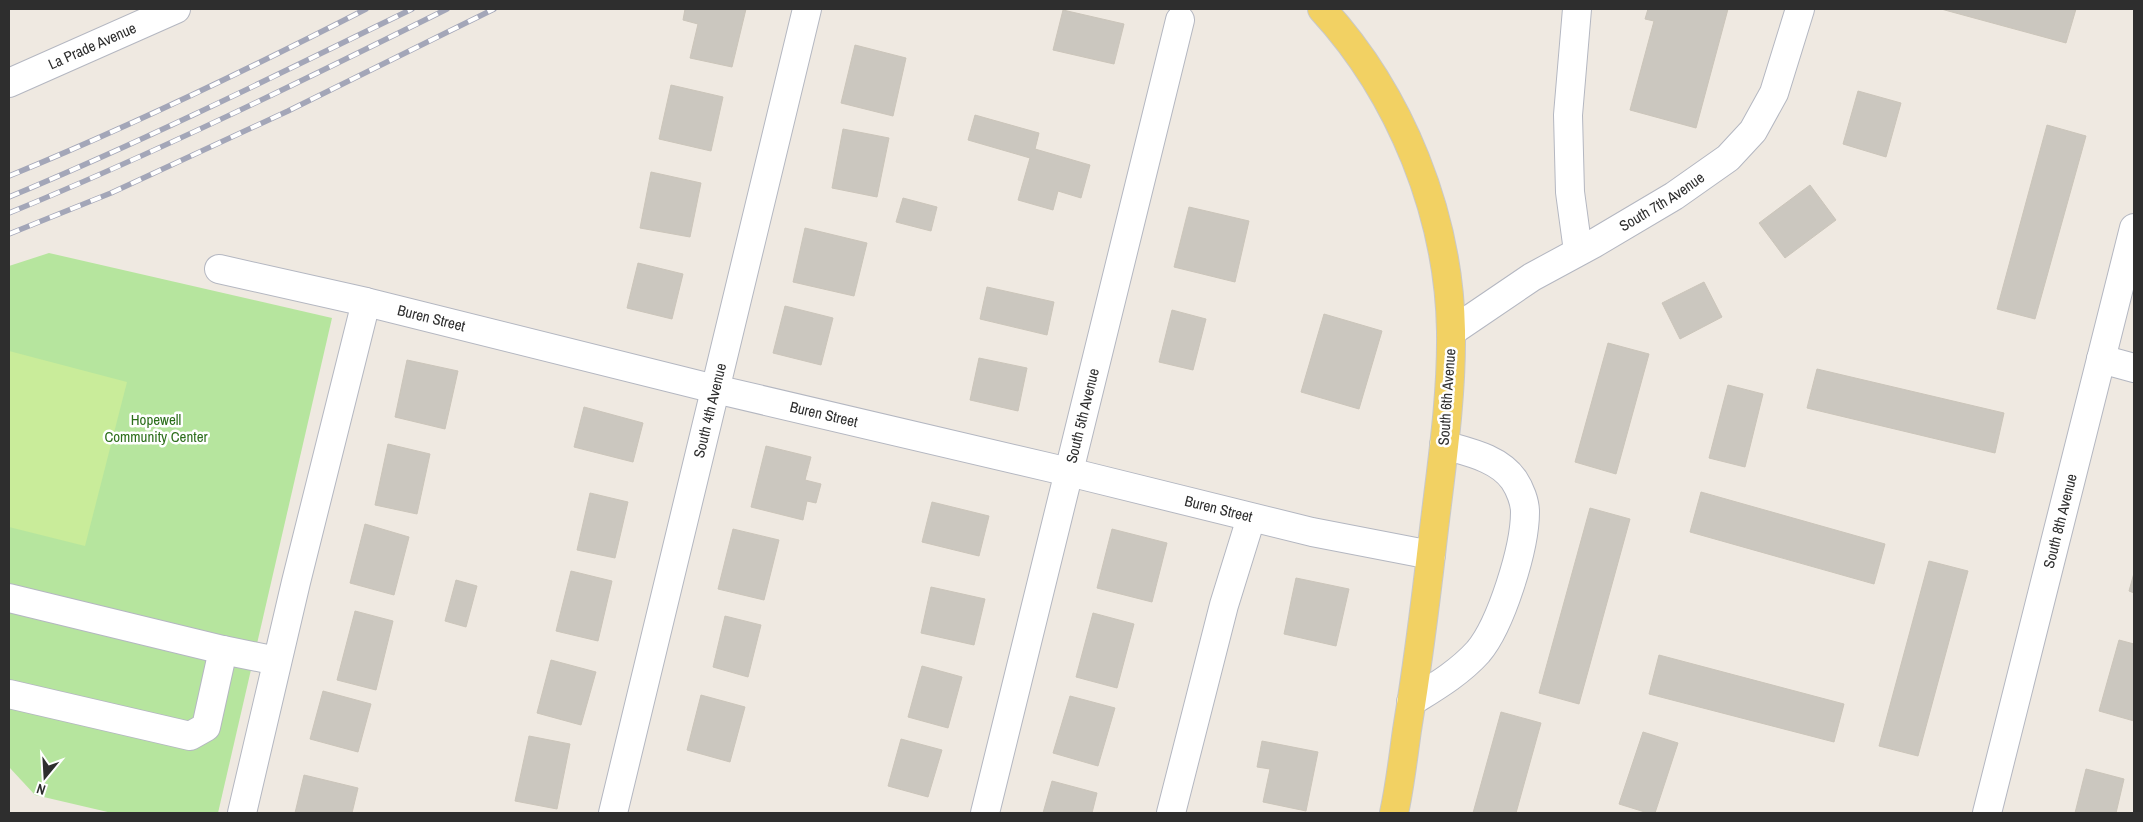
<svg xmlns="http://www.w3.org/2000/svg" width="2143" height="822" font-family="'Archivo Narrow',sans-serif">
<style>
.green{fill:#b6e59e}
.pitch{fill:#c9ec9a}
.building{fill:#cbc7bf;stroke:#cbc5ba}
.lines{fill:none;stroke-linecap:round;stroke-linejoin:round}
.minor-casing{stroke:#b4b7c1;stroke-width:30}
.major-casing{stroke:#c9c9c9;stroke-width:30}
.minor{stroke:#fff;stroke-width:28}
.major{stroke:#f2d163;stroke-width:28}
.rail-casing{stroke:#a3a6b8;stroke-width:5.5}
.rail{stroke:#fff;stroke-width:4;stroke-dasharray:11;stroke-linecap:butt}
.labels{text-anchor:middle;stroke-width:5;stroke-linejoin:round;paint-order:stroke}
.street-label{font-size:15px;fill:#2e2e2e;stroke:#fff}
.park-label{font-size:15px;fill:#2c6e1b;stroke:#fff}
</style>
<rect width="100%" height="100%" fill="#efe9e1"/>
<path class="green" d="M49,253L332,318L218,813H112L35,795L9,767V266Z"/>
<path class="pitch" d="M9,351L127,382L85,546L9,527Z"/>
<path class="building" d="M685,9H746L732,67L690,58L698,24L683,20Z
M1648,9H1728L1696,128L1630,110L1654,21L1645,19Z
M1941,9H2076L2066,43Z
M1063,10L1124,24L1114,64L1053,50Z
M855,45L906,58L893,116L841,103Z
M671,85L723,97L711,151L659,139Z
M1858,91L1901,103L1886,157L1843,144Z
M975,115L1039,133L1035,149L1090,165L1081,198L1058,191L1053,210L1018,200L1030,158L968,140Z
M2047,125L2086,136L2035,319L1997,309Z
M843,129L889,138L877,197L832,188Z
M651,172L701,183L690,237L640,228Z
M1810,185L1836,220L1785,258L1759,223Z
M903,198L937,207L931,231L896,222Z
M1189,207L1249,221L1235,282L1174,267Z
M805,228L867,243L854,296L793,282Z
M638,263L683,274L672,319L627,308Z
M1704,282L1722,317L1680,339L1662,303Z
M987,287L1054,302L1047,335L980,319Z
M785,306L833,318L821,365L773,353Z
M1172,310L1206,319L1193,370L1159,362Z
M1324,314L1382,331L1359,409L1301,392Z
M1608,343L1649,354L1616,474L1575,462Z
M979,358L1027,368L1018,411L970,400Z
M407,360L458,371L445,429L395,417Z
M1817,369L2004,413L1995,453L1807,408Z
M1728,385L1763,394L1745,467L1709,458Z
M584,407L643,423L633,462L574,447Z
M388,444L430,454L417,514L375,505Z
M766,446L811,457L805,480L821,484L816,503L807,501L803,520L751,507Z
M1701,492L1885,544L1874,584L1690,532Z
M590,493L628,502L615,558L577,550Z
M932,502L989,516L979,556L922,542Z
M1590,508L1630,519L1579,704L1539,693Z
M365,524L409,537L394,595L350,583Z
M733,529L779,540L764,600L718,589Z
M1112,529L1167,543L1152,602L1097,588Z
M1929,561L1968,571L1918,756L1879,746Z
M571,571L612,581L598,641L556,631Z
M2134,573V593L2129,591Z
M1296,578L1349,589L1336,646L1284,634Z
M456,580L477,586L466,627L445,621Z
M931,587L985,599L974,645L921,633Z
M355,611L393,621L376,690L337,680Z
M1093,613L1134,624L1117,688L1076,677Z
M725,616L761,625L748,677L713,667Z
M2119,640L2134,644V721L2099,711Z
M1659,655L1844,704L1834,742L1649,694Z
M551,660L596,672L581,725L537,713Z
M922,666L962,677L948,728L908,717Z
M323,691L371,704L358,752L310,739Z
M701,695L745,707L730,762L687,750Z
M1070,696L1115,708L1098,766L1053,753Z
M1501,712L1541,723L1516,813H1473Z
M1643,732L1678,743L1655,813H1648L1619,804Z
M529,736L570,744L557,809L515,801Z
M901,739L942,750L928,797L888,786Z
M1262,741L1318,752L1306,811L1263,802L1270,769L1257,767Z
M2086,769L2124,779L2116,813H2075Z
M304,775L358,788L352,813H295Z
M1052,781L1097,793L1092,813H1043Z"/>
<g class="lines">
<defs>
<g id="minor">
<path d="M1577,9L1568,115L1570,192L1578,251"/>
<path id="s1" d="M9,83L176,9"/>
<path id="s2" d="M219,269L366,302L715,389L1069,472L1312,532L1431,555"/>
<path id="s3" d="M1451,332L1532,277L1593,244L1674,196L1728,158L1753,131L1774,93L1800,9"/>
<path d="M2101,359L2134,368"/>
<path d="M9,598L223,650"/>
<path d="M9,694L190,736L206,727L223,650L277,661"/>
<path d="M1411,702C1435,687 1459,673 1478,652C1501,625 1525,548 1525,512C1525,502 1520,489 1514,480C1499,458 1468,452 1444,445"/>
<path d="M242,813L296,582L366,302"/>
<path id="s4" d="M613,813L807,9"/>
<path id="s5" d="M985,813L1180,20"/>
<path d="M1171,813L1224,605L1251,518"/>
<path id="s6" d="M1987,813L2134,228"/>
</g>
<path id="major" d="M1322,9C1401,95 1449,215 1451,331C1452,403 1440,475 1432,546C1425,607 1417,669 1407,730C1403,758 1400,786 1394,813"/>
</defs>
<use href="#minor" class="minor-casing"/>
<use href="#major" class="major-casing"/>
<use href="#minor" class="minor"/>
<use href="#major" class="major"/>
<defs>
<path id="rail" d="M9,176C131,126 249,69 366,9
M9,197C146,140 279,74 412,9
M9,213C158,152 302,81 447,9
M9,234L111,193L288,111L494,9"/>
</defs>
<use href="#rail" class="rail-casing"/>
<use href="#rail" class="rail"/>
</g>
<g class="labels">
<g class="street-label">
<text dy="5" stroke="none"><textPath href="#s1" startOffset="91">La Prade Avenue</textPath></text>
<text dy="5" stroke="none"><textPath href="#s3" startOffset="248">South 7th Avenue</textPath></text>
<text dy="5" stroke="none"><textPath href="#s2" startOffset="218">Buren Street</textPath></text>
<text transform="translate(1447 397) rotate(-86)" y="5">South 6th Avenue</text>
<text dy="5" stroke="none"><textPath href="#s4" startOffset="414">South 4th Avenue</textPath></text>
<text dy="5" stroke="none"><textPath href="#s2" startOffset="622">Buren Street</textPath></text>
<text dy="5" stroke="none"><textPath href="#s5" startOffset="409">South 5th Avenue</textPath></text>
<text dy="5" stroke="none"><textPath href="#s2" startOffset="1028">Buren Street</textPath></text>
<text dy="5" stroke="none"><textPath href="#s6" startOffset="301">South 8th Avenue</textPath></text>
</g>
<g class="park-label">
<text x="156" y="425">Hopewell<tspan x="156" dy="17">Community Center</tspan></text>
</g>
</g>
<rect width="2143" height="822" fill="none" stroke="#2e2e2e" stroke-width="20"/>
<g transform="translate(45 777) rotate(198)" stroke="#ffffff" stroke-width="4" paint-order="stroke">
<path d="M0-4L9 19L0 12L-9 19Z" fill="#2e2e2e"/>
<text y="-8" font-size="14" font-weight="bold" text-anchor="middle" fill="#2e2e2e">N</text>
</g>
</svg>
